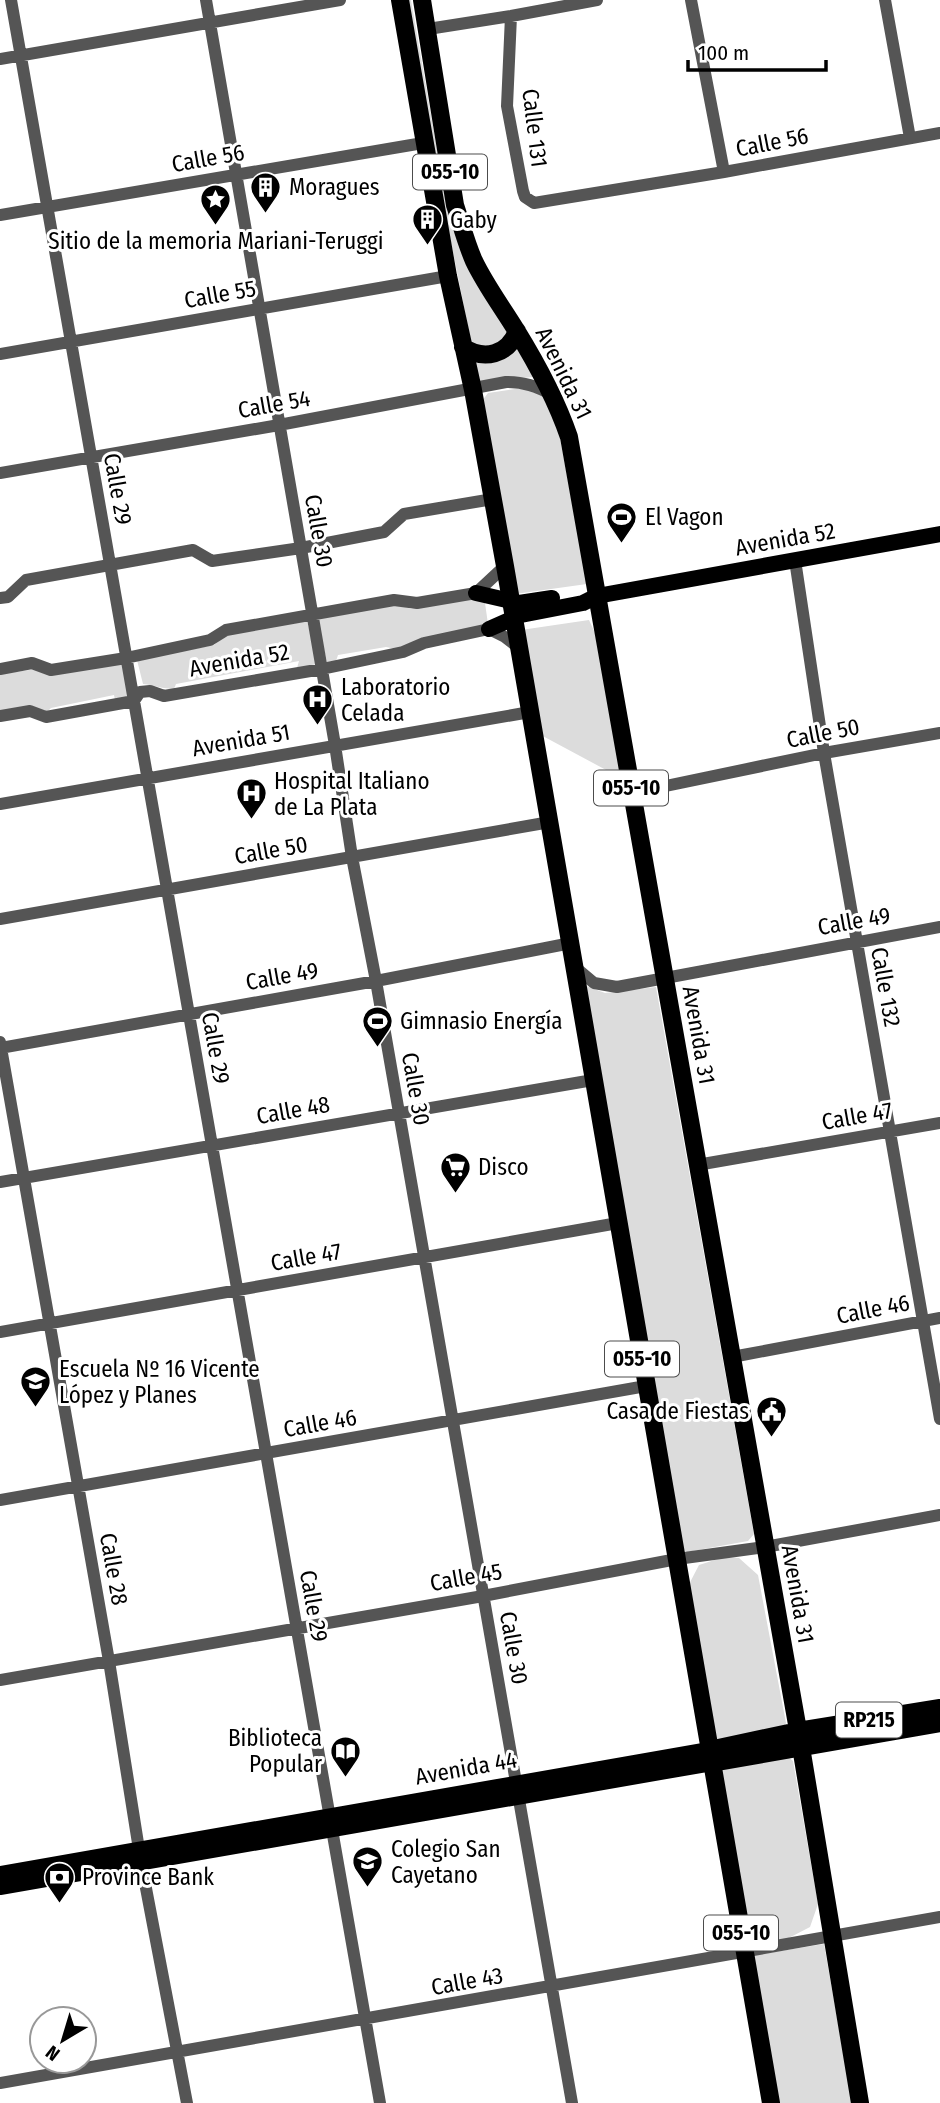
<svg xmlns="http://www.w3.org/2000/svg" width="940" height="2103" font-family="'Fira Sans Condensed',sans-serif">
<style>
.green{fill:#dcdcdc}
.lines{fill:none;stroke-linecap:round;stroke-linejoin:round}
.minor{stroke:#555;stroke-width:12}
.major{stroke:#000;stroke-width:16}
.highway{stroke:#000;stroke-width:18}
.labels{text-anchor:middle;stroke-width:6;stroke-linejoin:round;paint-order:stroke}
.shield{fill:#fff;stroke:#4c4c4c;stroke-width:2}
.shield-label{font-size:21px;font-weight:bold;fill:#000}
.street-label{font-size:23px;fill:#000;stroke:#fff}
.poi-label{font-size:23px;fill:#000;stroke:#fff;text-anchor:start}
</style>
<rect width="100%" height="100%" fill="#fff"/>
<path class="green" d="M408,0H411L445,195L510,335L502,345L472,347L448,227Z
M519,347L534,377L477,382L472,358C487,363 508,358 519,347Z
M522,388L544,394L557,422L587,584L515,594L479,405L488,393Z
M480,597L485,603L488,624L401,650L386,647L338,655L336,661L327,662L317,618L397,604L411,609Z
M307,620L317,664L297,668L299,661L176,684L174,689C163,689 154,685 143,684L137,660L214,645L229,633Z
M589,620L595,633L621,778L539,734L521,630Z
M124,663L132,696L115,700L114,695L51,708L48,711H0V674L37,669Z
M581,984L605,993L656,987L754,1534L748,1541L687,1552L681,1548Z
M724,1557L739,1558L758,1575L786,1723L782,1730L720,1741L713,1736L686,1590L699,1565Z
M787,1756L793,1761L818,1904L810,1927L781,1942L758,1935L745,1922L719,1775L726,1766Z
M824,1944L852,2103H775L749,1956Z"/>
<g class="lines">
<path class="minor" d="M11,0L380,2103
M206,0L335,745L352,857L376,981L572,2103
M691,0L724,172
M885,0L910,138
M511,16L507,106L523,191L525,197L534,203L724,172L940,133
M428,29L511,16L597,0
M0,59L340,0
M0,215L423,143
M0,354L448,276
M0,473L279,425L506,382C524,382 536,386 553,395
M795,560L824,753L940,1419
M0,598L8,597L26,580L193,550L212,561L301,548L384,532L404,514L493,499
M0,669L32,663L51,670L126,658L210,640L226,630L394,600L417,603L476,593L505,566
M0,716L30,711L46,717L134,701L140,692L150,691L164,696L322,669L403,652L424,643L489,629L505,637L519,648
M632,793L824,753L940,733
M0,804L530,712
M0,919L550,822
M575,967L594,983L617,987L940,927
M0,1042L109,1661L141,1862L187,2103
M0,1048L376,981L571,943
M697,1165L940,1123
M0,1182L593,1080
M0,1332L618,1223
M732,1357L940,1318
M0,1500L646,1386
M0,1680L483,1596L677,1559L765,1547L940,1515
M0,2083L940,1917"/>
<path class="major" d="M476,593L519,603L552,598
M489,629L521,615L583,603L597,596L940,534
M0,1874L709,1750
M0,1887L712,1763"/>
<path class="highway" d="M400,0L448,276L473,390L505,566L771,2103
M422,0L455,205C461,223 466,243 474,261C486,286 502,307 516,330C537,364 556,399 569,437L801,1747L860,2103
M463,347C484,361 508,355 517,331
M709,1750L798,1731L940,1708
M712,1763L940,1723"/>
</g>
<defs>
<symbol id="building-pin" viewBox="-11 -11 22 30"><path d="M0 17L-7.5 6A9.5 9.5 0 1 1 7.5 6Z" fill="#000" stroke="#fff"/><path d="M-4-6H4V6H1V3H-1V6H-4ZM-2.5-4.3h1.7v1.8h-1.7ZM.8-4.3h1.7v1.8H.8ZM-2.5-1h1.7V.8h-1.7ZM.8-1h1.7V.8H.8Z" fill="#fff"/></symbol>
<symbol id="sight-pin" viewBox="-11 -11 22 30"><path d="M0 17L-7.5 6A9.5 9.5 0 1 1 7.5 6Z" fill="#000" stroke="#fff"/><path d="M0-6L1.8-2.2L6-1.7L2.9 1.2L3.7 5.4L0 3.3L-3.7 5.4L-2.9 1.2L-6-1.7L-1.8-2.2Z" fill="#fff"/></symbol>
<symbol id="stadium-pin" viewBox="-11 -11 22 30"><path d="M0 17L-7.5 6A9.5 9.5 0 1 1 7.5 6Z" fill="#000" stroke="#fff"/><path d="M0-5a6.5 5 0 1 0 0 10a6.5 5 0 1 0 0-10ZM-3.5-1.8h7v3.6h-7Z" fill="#fff"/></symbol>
<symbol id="hospital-pin" viewBox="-11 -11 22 30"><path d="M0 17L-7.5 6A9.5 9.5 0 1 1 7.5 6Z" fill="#000" stroke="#fff"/><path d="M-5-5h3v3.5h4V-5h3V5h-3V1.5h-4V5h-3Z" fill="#fff"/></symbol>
<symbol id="supermarket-pin" viewBox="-11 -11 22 30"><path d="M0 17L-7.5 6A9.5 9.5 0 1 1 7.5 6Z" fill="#000" stroke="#fff"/><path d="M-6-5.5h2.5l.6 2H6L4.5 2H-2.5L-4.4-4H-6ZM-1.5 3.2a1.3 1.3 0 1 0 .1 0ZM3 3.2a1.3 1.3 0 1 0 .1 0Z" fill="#fff"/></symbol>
<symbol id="school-pin" viewBox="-11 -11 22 30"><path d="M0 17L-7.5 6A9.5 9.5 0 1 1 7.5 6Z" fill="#000" stroke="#fff"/><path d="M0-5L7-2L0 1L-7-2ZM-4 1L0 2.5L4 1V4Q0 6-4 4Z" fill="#fff"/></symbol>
<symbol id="civic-pin" viewBox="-11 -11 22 30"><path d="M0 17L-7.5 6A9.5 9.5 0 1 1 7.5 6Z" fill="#000" stroke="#fff"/><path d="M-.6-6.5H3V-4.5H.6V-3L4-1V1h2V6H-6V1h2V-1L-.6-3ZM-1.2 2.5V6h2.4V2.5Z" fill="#fff"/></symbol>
<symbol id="library-pin" viewBox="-11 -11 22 30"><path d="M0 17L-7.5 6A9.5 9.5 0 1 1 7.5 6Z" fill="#000" stroke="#fff"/><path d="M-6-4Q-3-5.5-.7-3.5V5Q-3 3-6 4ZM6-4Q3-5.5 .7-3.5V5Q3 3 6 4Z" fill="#fff"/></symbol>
<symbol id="bank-pin" viewBox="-11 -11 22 30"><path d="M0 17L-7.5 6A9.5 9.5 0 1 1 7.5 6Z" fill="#000" stroke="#fff"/><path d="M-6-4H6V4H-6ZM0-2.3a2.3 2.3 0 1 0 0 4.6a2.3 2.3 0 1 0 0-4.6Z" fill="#fff"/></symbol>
</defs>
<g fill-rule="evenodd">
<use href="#building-pin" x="248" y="170" width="35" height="47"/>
<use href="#sight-pin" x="198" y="182" width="35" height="47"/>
<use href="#building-pin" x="410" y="202" width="35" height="47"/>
<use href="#stadium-pin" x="604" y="500" width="35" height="47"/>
<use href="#hospital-pin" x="300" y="682" width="35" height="47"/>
<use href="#hospital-pin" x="234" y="776" width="35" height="47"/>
<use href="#stadium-pin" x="360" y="1004" width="35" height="47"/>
<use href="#supermarket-pin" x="438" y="1150" width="35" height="47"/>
<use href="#school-pin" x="18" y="1364" width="35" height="47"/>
<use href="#civic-pin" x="754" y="1394" width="35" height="47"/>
<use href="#library-pin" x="328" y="1734" width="35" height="47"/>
<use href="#school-pin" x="350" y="1844" width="35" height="47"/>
<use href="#bank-pin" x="42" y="1860" width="35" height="47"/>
</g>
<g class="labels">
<g class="shield">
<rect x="413" y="154.5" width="74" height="35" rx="5"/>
<rect x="594" y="770.5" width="74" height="35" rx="5"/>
<rect x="605" y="1341.5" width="74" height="35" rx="5"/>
<rect x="836" y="1702.5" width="66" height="35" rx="5"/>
<rect x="704" y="1915.5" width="74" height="35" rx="5"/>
</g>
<g class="shield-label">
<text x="450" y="179">055-10</text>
<text x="631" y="795">055-10</text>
<text x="642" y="1366">055-10</text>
<text x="869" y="1727">RP215</text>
<text x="741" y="1940">055-10</text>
</g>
<g class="street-label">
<text transform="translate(535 128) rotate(83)" y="8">Calle 131</text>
<text transform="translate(772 142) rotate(-11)" y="8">Calle 56</text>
<text transform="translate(208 158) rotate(-10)" y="8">Calle 56</text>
<text transform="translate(220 294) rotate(-10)" y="8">Calle 55</text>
<text transform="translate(564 373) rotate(64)" y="8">Avenida 31</text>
<text transform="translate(274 404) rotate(-10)" y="8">Calle 54</text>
<text transform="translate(118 489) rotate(80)" y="8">Calle 29</text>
<text transform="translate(319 531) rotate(80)" y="8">Calle 30</text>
<text transform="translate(785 539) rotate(-10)" y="8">Avenida 52</text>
<text transform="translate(239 660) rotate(-10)" y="8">Avenida 52</text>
<text transform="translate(823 733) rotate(-11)" y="8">Calle 50</text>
<text transform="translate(241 740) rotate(-10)" y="8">Avenida 51</text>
<text transform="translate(271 850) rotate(-10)" y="8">Calle 50</text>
<text transform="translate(854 921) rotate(-10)" y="8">Calle 49</text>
<text transform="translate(282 976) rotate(-10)" y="8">Calle 49</text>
<text transform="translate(886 987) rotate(80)" y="8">Calle 132</text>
<text transform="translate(699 1035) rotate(80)" y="8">Avenida 31</text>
<text transform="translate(216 1048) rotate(80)" y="8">Calle 29</text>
<text transform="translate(416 1089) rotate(80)" y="8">Calle 30</text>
<text transform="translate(293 1110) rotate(-10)" y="8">Calle 48</text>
<text transform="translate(857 1116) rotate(-10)" y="8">Calle 47</text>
<text transform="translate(306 1257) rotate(-10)" y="8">Calle 47</text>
<text transform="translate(873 1309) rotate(-11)" y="8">Calle 46</text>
<text transform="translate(320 1423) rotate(-10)" y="8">Calle 46</text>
<text transform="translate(114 1569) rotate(80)" y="8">Calle 28</text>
<text transform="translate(466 1577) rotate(-10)" y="8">Calle 45</text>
<text transform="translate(798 1594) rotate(80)" y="8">Avenida 31</text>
<text transform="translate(314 1606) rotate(80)" y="8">Calle 29</text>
<text transform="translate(514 1648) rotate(80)" y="8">Calle 30</text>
<text transform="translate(466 1768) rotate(-10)" y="8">Avenida 44</text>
<text transform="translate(467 1981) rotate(-10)" y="8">Calle 43</text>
</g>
<g class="poi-label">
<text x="289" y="195">Moragues</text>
<text x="450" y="228">Gaby</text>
<text x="216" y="249" text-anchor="middle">Sitio de la memoria Mariani-Teruggi</text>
<text x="645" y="525">El Vagon</text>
<text x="341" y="695">Laboratorio<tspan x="341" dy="26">Celada</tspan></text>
<text x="274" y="789">Hospital Italiano<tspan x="274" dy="26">de La Plata</tspan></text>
<text x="400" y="1029">Gimnasio Energía</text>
<text x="478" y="1175">Disco</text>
<text x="59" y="1377">Escuela Nº 16 Vicente<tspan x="59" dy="26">López y Planes</tspan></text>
<text x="749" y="1419" text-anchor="end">Casa de Fiestas</text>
<text x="322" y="1746" text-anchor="end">Biblioteca<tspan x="322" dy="26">Popular</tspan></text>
<text x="391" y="1857">Colegio San<tspan x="391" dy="26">Cayetano</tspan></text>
<text x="82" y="1885">Province Bank</text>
</g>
</g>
<g transform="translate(63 2040) rotate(218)"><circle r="33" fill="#ffffff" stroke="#999999" stroke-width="2"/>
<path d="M0-5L12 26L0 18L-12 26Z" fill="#000000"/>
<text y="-10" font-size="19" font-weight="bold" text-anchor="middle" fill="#000000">N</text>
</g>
<path d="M688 60v10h138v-10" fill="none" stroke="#000000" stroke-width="3.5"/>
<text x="698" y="60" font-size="21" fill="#000000" stroke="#ffffff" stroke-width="5" paint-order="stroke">100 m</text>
</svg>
